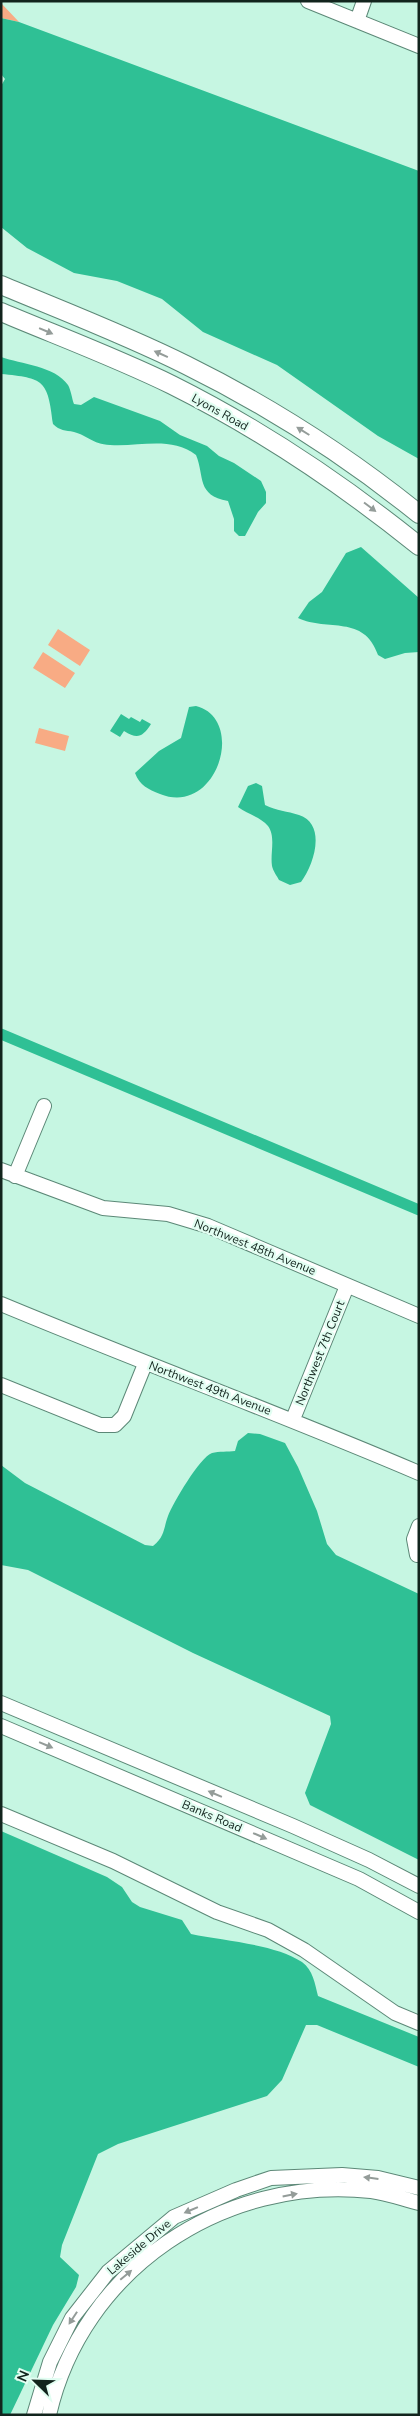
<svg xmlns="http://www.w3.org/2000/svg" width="420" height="2416" font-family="'Nunito Sans',sans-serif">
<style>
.green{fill:#f8ab84}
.water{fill:#2fc095}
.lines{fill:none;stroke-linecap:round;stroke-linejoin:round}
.canal{stroke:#2fc095;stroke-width:11}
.minor-casing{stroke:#5c8877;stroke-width:16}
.major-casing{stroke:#5c8877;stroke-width:20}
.minor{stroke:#fff;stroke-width:14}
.major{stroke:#fff;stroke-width:18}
.oneway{fill:#949c99}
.labels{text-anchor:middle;stroke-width:4.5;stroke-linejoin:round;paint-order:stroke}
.street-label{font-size:12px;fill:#12241d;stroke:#e2fef2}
</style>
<rect width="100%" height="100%" fill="#c6f6e2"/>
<path class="green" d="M1,3L19,22L1,18Z
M58,629L90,650L80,666L48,645Z
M43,652L75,673L65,688L33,668Z
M39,728L69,736L65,751L35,743Z"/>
<path class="water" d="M1,18L19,22L419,171V459L378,436L277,365L203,332L162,299L117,281L74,273L27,248L1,227V86L5,79L1,74Z
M1,357C21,364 55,366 68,385C71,390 72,399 74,404L81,405L94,397L160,421L180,435L207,446L219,456L234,463L261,481L266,492V503L258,512L245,536H239L234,531V519L228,501C196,495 205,477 196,455C171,436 140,447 110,445C92,444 87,435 74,432C65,430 60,431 53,424C48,380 44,378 1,374Z
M361,547L419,598V652L405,653L385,659L378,655C364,614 328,632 298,618L309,602L322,592L346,553Z
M196,706C247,719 217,817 160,794C148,789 140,786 135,773L159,751L181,738L189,707Z
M121,714L129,719L131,717L140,722L142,719L151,724C142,738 137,739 124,731L120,737L110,731Z
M256,783L262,786L265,805C277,811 287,811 299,815C327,824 314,865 301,882L290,885L279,880C277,876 273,871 272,866C270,853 276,837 268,826C261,817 247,814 238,807L248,786Z
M248,1433L260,1434L285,1443L298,1467L317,1511L327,1544L336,1555L419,1594V1860L310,1805L305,1793L331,1724L330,1716L193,1653L28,1570L1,1565V1465L25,1483L145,1545L153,1546C165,1536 163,1530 168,1516C173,1503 200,1457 212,1453C219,1451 228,1452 235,1451L238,1441Z
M1,1831L107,1877L122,1887L132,1902L140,1907L182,1920L191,1934C224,1941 275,1944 302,1962C313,1970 315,1984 318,1996L419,2037V2067L317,2025H306L282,2080L267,2096L118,2144L98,2154L62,2245L60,2257L79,2275L76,2287L53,2325L10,2415H1Z"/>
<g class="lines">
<path class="canal" d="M1,1034L419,1210"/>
<defs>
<path id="minor" d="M308,1L419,46
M357,21L364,1
M1,1170L103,1208L168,1214L208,1226L419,1316
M15,1176L44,1106
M1,1304C140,1362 281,1414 419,1473
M1,1385L100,1425H115L124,1416L145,1364
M293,1419L347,1286
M417,1555L414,1539L419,1526
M1,1703L293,1826L369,1860L419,1886
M1,1726L359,1879L419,1912
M1,1814L113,1861L217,1912L268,1930L304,1950L395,2013L419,2023
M34,2415L50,2362L72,2318L108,2272L174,2217L236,2190L271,2178L342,2175L378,2178L419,2188
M49,2415C82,2269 224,2175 371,2191C387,2193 403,2199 419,2203"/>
<path id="major" d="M1,285C63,311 126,335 186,365C269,406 347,456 419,514
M1,312C58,336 117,358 172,385C260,429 342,484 419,546"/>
</defs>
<use href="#minor" class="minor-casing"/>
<use href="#major" class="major-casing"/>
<use href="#minor" class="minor"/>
<use href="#major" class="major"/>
</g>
<defs><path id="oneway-solid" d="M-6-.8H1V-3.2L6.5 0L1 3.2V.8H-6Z" transform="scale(1.25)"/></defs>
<g class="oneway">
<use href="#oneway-solid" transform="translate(46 331) rotate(23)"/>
<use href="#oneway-solid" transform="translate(161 354) rotate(-156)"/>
<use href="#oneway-solid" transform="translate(303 431) rotate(-148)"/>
<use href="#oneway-solid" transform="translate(370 507) rotate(37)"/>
<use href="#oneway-solid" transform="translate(46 1745) rotate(23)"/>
<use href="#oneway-solid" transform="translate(215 1794) rotate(-157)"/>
<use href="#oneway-solid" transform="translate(260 1836) rotate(23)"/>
<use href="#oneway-solid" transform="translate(371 2178) rotate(-173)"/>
<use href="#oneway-solid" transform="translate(290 2195) rotate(-11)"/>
<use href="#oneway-solid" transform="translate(191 2210) rotate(157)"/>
<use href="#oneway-solid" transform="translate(126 2275) rotate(-40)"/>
<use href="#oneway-solid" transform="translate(73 2318) rotate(123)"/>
</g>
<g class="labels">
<g class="street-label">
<text transform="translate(220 412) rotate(29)" y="4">Lyons Road</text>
<text transform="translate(255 1247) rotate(22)" y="4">Northwest 48th Avenue</text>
<text transform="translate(320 1353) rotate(-68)" y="4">Northwest 7th Court</text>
<text transform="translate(210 1388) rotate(21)" y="4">Northwest 49th Avenue</text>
<text transform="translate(212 1816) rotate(23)" y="4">Banks Road</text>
<text transform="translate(139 2247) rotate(-40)" y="4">Lakeside Drive</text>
</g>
</g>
<rect width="420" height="2416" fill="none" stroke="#12241d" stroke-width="5"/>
<g transform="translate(35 2381) rotate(293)" stroke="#e2fef2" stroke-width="4" paint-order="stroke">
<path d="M0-4L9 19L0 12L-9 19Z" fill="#12241d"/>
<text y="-8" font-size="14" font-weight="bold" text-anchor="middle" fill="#12241d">N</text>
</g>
</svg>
